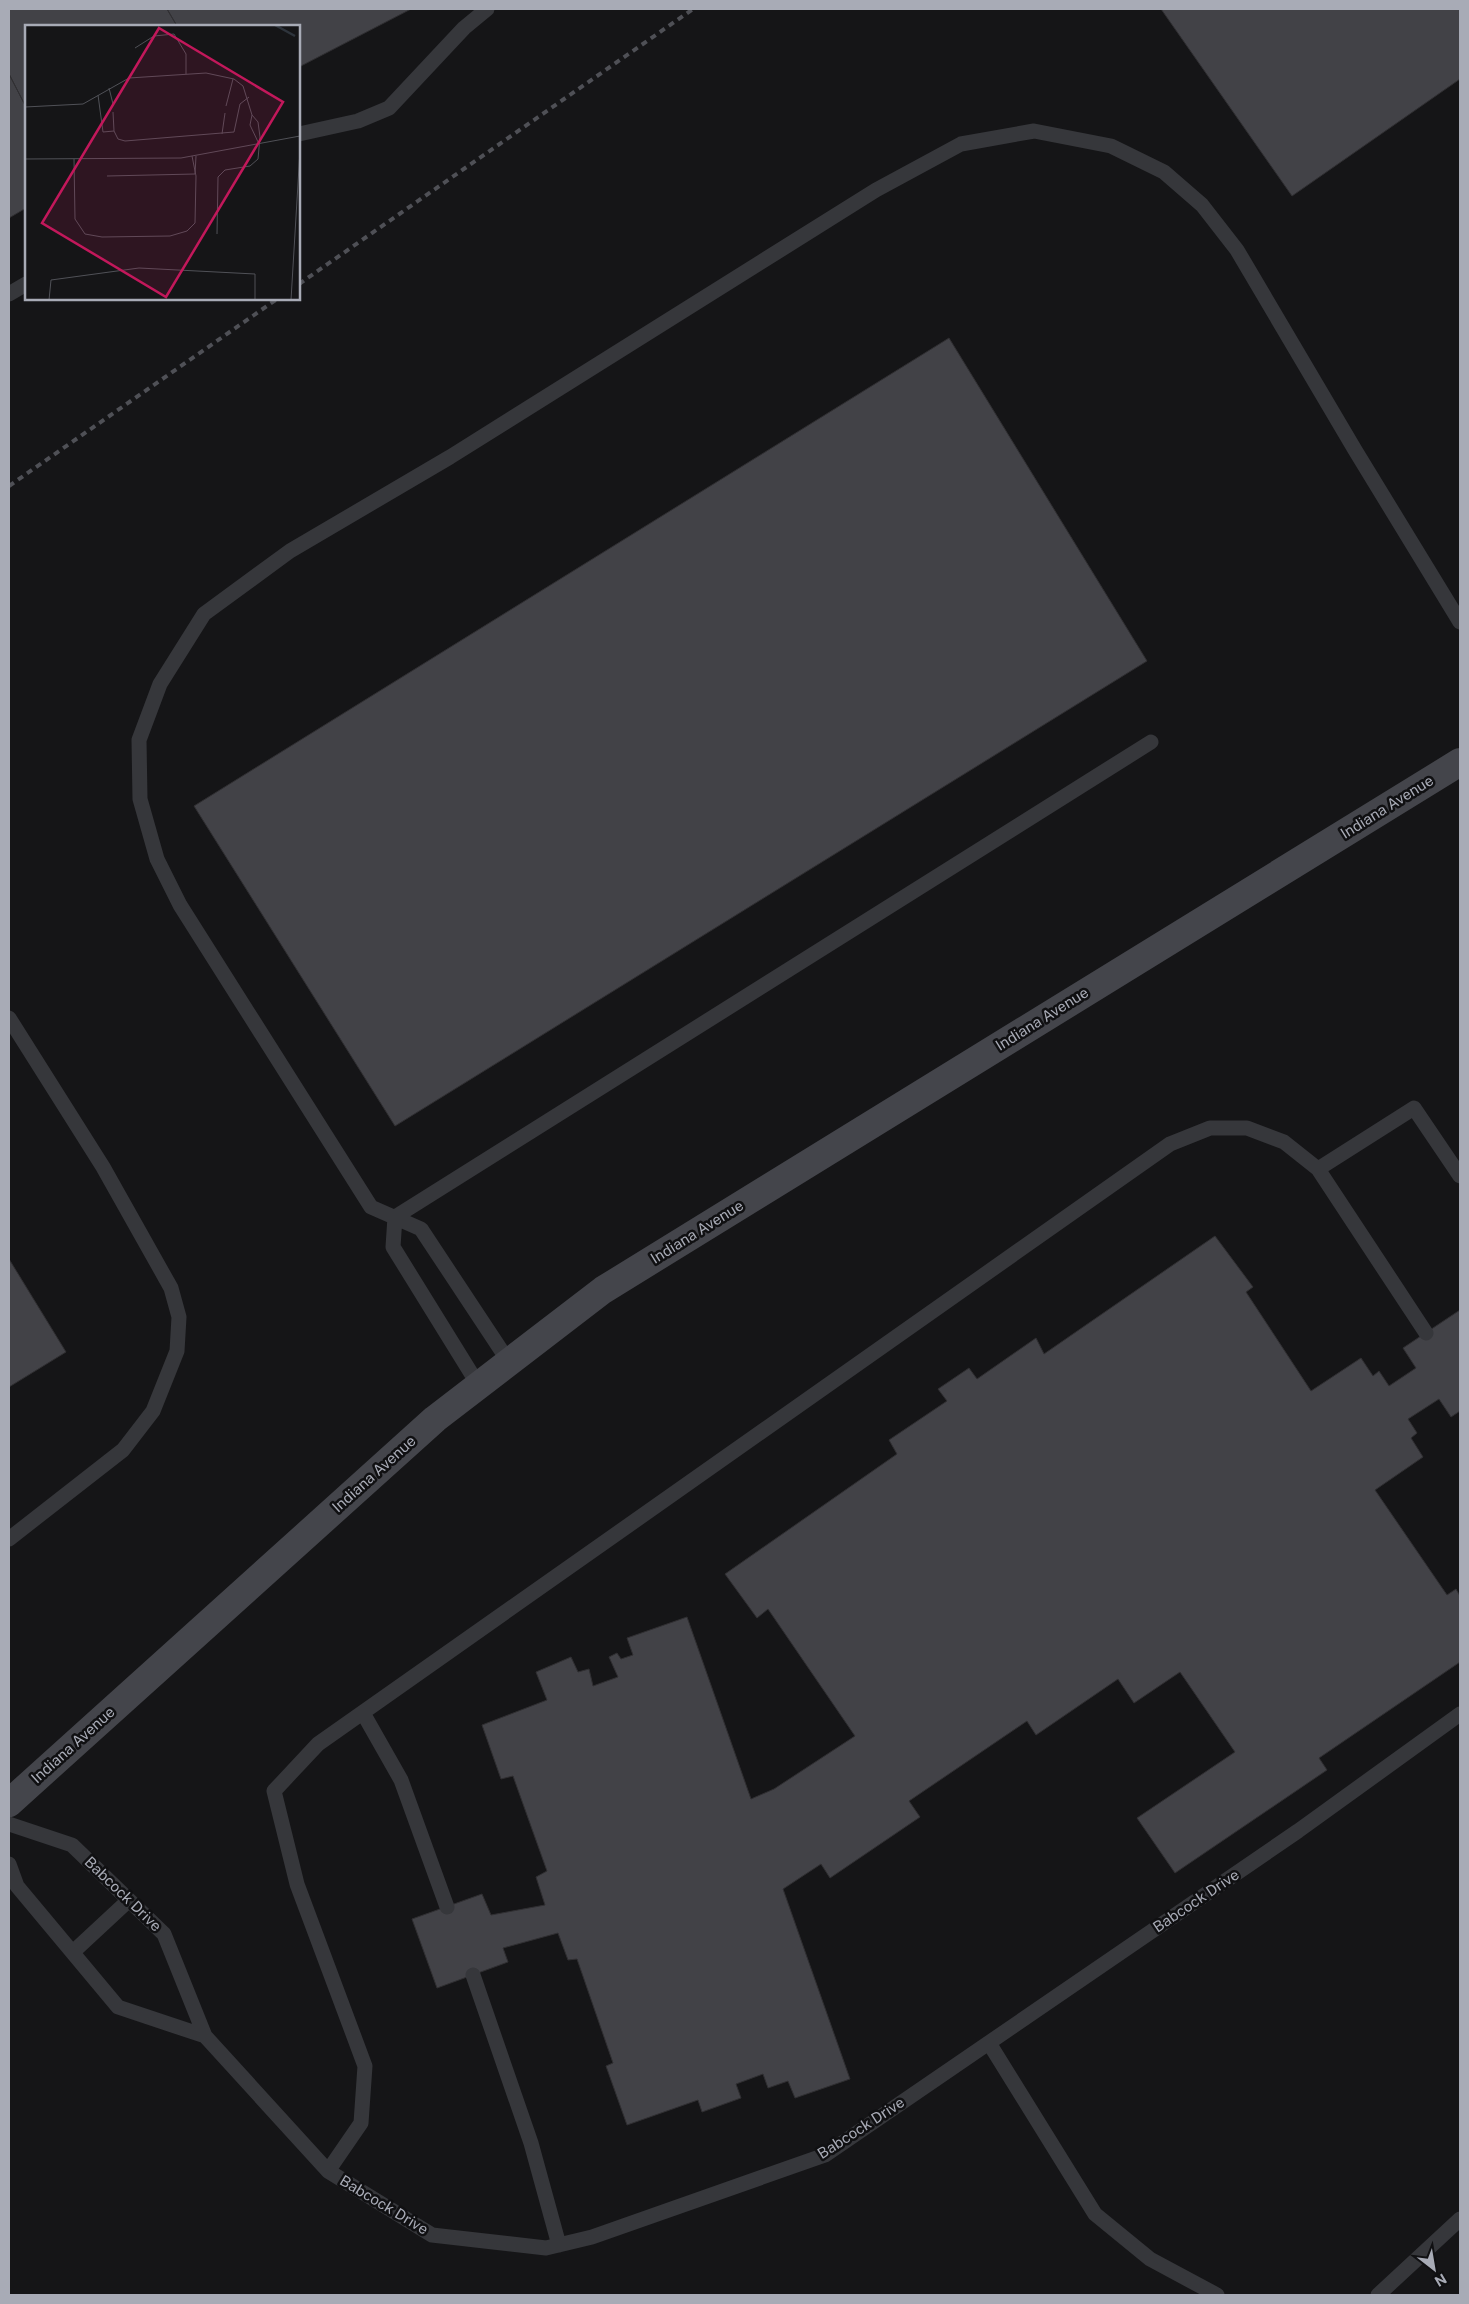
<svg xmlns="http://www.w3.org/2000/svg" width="1469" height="2304" font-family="'Public Sans',sans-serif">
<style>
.building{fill:#424247;stroke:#302f32}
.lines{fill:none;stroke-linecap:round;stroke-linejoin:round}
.lane{stroke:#36373b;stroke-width:15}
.secondary{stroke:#44454b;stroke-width:28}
.rail{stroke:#4f5056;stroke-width:4;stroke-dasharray:6 5;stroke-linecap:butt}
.labels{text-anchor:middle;stroke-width:5;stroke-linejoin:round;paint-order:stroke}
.street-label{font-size:15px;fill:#a8abb6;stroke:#101012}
.inset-river{fill:none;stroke:#2e343c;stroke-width:2.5}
.inset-road{fill:none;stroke:#505157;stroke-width:1}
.view{fill:#c2185b;fill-opacity:0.15;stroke:#c2185b;stroke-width:2.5}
.inset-edge{fill:none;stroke:#a8abb6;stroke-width:2.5}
</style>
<rect width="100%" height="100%" fill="#151517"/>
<path class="building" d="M9,9H167L177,26H26V107L9,74Z
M167,9H411L299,67V26H177Z
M1161,9H1460V79L1292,196Z
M9,74L26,107V208L9,218Z
M949,338L1147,661L395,1126L194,806Z
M1215,1236L1253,1287L1246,1292L1311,1391L1361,1358L1373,1376L1379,1371L1389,1386L1416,1368L1403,1348L1460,1310V1411L1451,1417L1439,1399L1408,1419L1417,1433L1411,1438L1423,1457L1375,1490L1447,1595L1456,1589L1460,1596V1662L1319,1758L1327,1770L1175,1873L1137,1818L1235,1752L1180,1672L1134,1703L1118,1679L1036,1735L1027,1721L909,1801L920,1817L830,1878L821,1864L783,1889L850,2079L795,2098L788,2081L768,2088L763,2074L736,2084L741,2098L702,2112L698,2100L627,2125L606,2066L613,2063L577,1959L568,1960L558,1933L503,1948L508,1962L437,1988L412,1919L482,1894L491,1915L545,1905L536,1877L547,1871L513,1776L501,1779L482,1725L547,1700L536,1672L571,1657L578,1672L589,1669L593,1686L618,1677L609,1657L617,1653L621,1659L633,1655L627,1638L687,1617L751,1799L774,1789L855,1736L768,1609L757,1618L725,1574L897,1454L889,1440L947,1401L938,1389L969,1368L977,1379L1036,1338L1044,1354Z
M9,1259L66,1352L9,1387Z"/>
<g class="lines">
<path class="lane" d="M299,134L358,121L389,108L464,28L487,9
M9,294L26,284
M9,1018L103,1167L171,1288L179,1317L177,1351L153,1411L123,1450L9,1539
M1318,1169L1426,1333
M395,1217L1151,742
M395,1217L393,1247L479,1386
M509,1362L421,1229L371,1207L180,905L157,859L140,799L139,740L160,684L204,614L290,551L450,457L876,190L961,144L1034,131L1111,146L1164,172L1202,205L1237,250L1355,450L1460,622
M363,1713L401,1780L447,1907
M9,1824L72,1845L164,1934L205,2036L118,2007L17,1886L9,1864
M73,1952L129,1900
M473,1975L531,2143L559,2245
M205,2036L328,2171L432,2235L546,2248L592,2237L825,2155L1298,1831L1460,1714
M989,2043L1095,2214L1150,2259L1217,2295
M328,2171L361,2123L365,2066L297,1884L274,1791L318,1744L1170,1144L1210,1128H1247L1284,1142L1318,1169L1414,1108L1460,1176
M1378,2295L1460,2219"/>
<path class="secondary" d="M9,1803L435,1419L603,1290L1460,762"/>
<path class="rail" d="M299,284L693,9
M9,486L277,299"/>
</g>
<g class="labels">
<g class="street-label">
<text transform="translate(1387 807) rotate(-32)" y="5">Indiana Avenue</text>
<text transform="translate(1042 1019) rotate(-32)" y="5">Indiana Avenue</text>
<text transform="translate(697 1232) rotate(-32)" y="5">Indiana Avenue</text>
<text transform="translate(374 1474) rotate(-42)" y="5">Indiana Avenue</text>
<text transform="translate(73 1745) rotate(-42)" y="5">Indiana Avenue</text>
<text transform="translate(123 1894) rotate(44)" y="5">Babcock Drive</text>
<text transform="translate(1196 1901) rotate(-34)" y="5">Babcock Drive</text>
<text transform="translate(861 2128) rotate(-33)" y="5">Babcock Drive</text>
<text transform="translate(384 2205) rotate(31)" y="5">Babcock Drive</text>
</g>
</g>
<g transform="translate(25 25)">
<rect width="275" height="275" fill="#151517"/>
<path class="inset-river" d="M250,0L270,11"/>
<path class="inset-road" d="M110,23L129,11L149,9L161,29V49M84,63L88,79M73,70L78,107L89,106L93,114L100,116L209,107L215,79L224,72M201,81L208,54M0,82L58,79L104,53L181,48L209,54L218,61L227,90M88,87L89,106M197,109L200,88M0,134L156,133L275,111M49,134L50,194L60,209L77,212L145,211L162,206L170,198L171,151L167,131M170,149L171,131M82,151L170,149M192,209L193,152L200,145L225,141L233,134L235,112L233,97L227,90L225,100L234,119M24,275L26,255L114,243L230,249V275M266,275L275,125"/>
<path class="view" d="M134,3L258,77L141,272L17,198Z"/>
<rect width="275" height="275" class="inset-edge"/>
</g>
<rect width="1469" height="2304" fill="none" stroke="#a8abb6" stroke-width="20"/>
<g transform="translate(1434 2269) rotate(149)" stroke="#101012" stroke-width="4" paint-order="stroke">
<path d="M0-4L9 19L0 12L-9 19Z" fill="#a8abb6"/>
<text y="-8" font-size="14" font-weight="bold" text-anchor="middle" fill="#a8abb6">N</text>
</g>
</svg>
